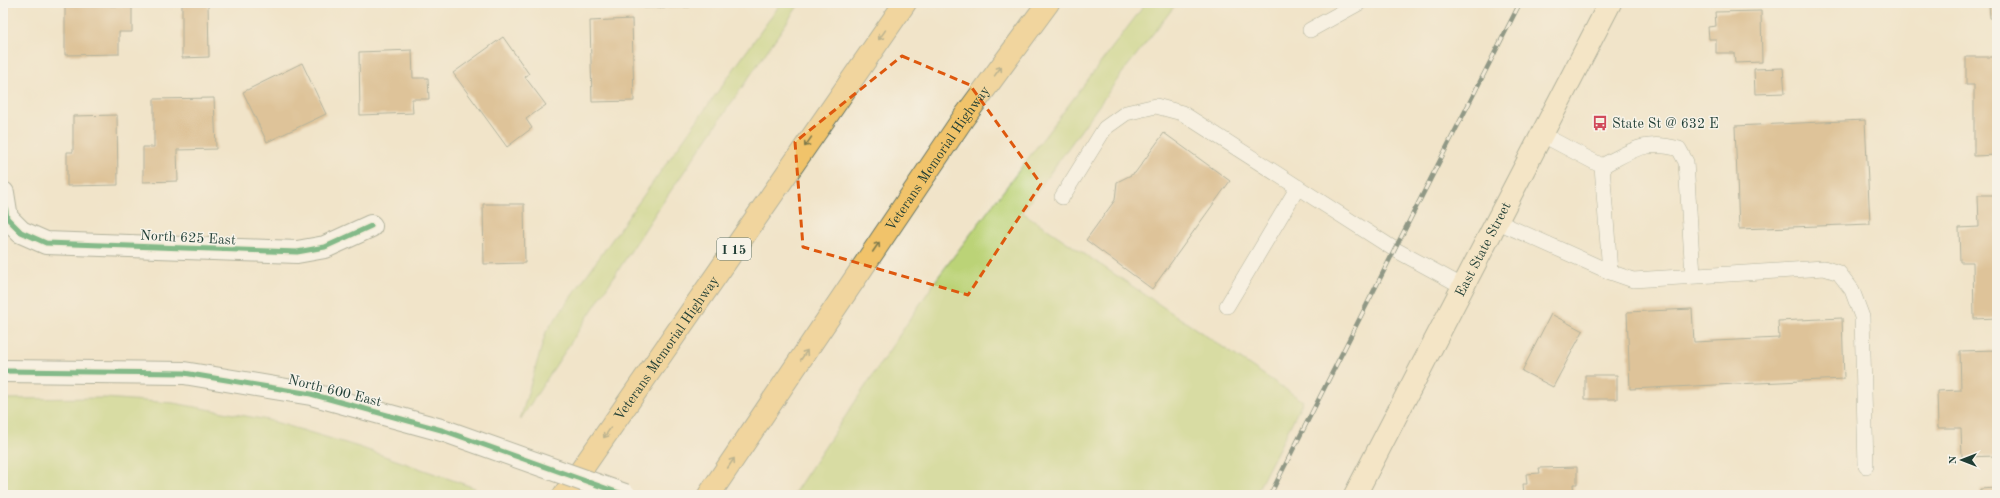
<svg xmlns="http://www.w3.org/2000/svg" width="2000" height="498" font-family="'Old Standard TT',serif">
<style>
.green{fill:#bbd377;stroke:#6d8856}
.building{fill:#c89c61}
.lines{fill:none;stroke-linecap:round;stroke-linejoin:round}
.service-casing{stroke:#687768;stroke-width:16}
.minor-casing{stroke:#687768;stroke-width:24}
.tertiary-casing{stroke:#687768;stroke-width:24}
.secondary-casing{stroke:#687768;stroke-width:24}
.motorway-casing{stroke:#687768;stroke-width:24}
.service{stroke:#fff;stroke-width:15}
.minor{stroke:#fff;stroke-width:22}
.tertiary{stroke:#fff;stroke-width:22}
.secondary{stroke:#f9e7c3;stroke-width:22}
.motorway{stroke:#f1c36a;stroke-width:22}
.rail-casing{stroke:#1f3d34;stroke-width:4.5}
.rail{stroke:#f7f3e8;stroke-width:3;stroke-dasharray:9;stroke-linecap:butt}
.tertiary-bridge-casing{stroke:#687768;stroke-width:24;stroke-linecap:butt}
.tertiary-bridge{stroke:#fff;stroke-width:22}
.cycleway-casing{stroke:#f7f3e8;stroke-width:8}
.cycleway{stroke:#00873e;stroke-width:5}
.oneway{stroke:#7d794c}
.marked{fill:none;stroke:#de580e;stroke-width:3;stroke-dasharray:8 5;stroke-linejoin:round}
.labels{text-anchor:middle;stroke-width:3;stroke-linejoin:round;paint-order:stroke}
.shield{fill:#f7f3e8;stroke:#60746a;stroke-width:1}
.shield-label{font-size:13px;font-weight:bold;fill:#1f3d34}
.poi-label{font-size:14px;fill:#1f3d34;stroke:#f7f3e8;text-anchor:start}
.street-label{font-size:14px;fill:#1f3d34;stroke:#f7f3e8}
</style>
<rect width="100%" height="100%" fill="#f7f3e8"/>
<filter id="ink" filterUnits="userSpaceOnUse"><feTurbulence type="fractalNoise" baseFrequency=".025" numOctaves="2"/><feDisplacementMap in="SourceGraphic" scale="8" xChannelSelector="R" yChannelSelector="G"/><feConvolveMatrix kernelMatrix="1 2 1 2 8 2 1 2 1" color-interpolation-filters="sRGB"/></filter>
<filter id="wash" filterUnits="userSpaceOnUse"><feTurbulence type="fractalNoise" baseFrequency=".012" numOctaves="4" result="noise"/><feDisplacementMap in="SourceGraphic" scale="16" xChannelSelector="R" yChannelSelector="G"/><feGaussianBlur stdDeviation="0.9" result="paint"/><feColorMatrix in="noise" values="0 0 0 0 0 0 0 0 0 0 0 0 0 0 0 0 0 1.4 0 .05"/><feComposite in="paint" operator="in"/></filter>
<g filter="url(#wash)">
<rect width="100%" height="100%" fill="#f1e4c9"/>
<path class="green" d="M781,3H800L657,211L520,420L546,332Z
M1146,3H1177L1123,72L1022,212L1303,401L1255,495H793L938,277Z
M104,398L173,403L268,420L359,447L475,488L470,495H3V399Z"/>
<g id="blocks">
<path class="building" d="M65,3H110V6H132V32H119V54L65,55Z
M182,3H208L209,57L182,58Z
M643,3H690V7L644,8Z
M1989,3H1997V18H1990Z
M1761,11L1762,62L1735,63L1734,53H1716V39H1709L1708,27L1716,26L1715,12Z
M632,19L634,101L592,102L590,21Z
M503,37L529,74L525,77L546,105L526,119L532,128L507,147L453,73Z
M412,50L413,78H428L429,99H412L413,113L360,115L359,52Z
M1966,57H1997V155L1974,156V85H1966Z
M302,63L326,114L267,142L243,92Z
M1783,68L1785,93L1755,94L1754,69Z
M214,98L216,149L177,150L178,181L143,182V147H154V99Z
M117,115L118,185L67,186V152H73V116Z
M1865,120L1870,224L1739,229L1735,126Z
M1164,133L1230,181L1152,289L1086,240L1115,200L1117,182L1135,173Z
M1978,195H1997V318L1974,319L1973,262H1960L1959,228L1979,227Z
M483,204H524L525,263L484,264Z
M1692,309L1694,342L1779,338L1778,321L1842,318L1844,379L1630,389L1627,312Z
M1551,314L1583,331L1553,387L1522,371Z
M1997,350V456L1962,457L1961,428H1938L1937,391L1961,390L1960,351Z
M1585,375H1617V399H1585Z
M1577,467V484H1573L1574,495H1524L1523,484H1527L1526,474L1540,473L1539,468Z
M1997,488V495H1980V489Z"/>
</g>
</g>
<g filter="url(#ink)">
<use href="#blocks" fill-opacity="0" stroke="#687768" stroke-width="1"/>
<g class="lines">
<defs>
<path id="service" d="M1310,30L1359,3
M1541,134L1602,166L1610,272
M1602,166C1631,151 1645,139 1679,149L1686,162L1693,276
M1062,197L1105,128L1126,113L1156,106L1182,113L1394,249L1462,286
M1496,221L1610,272L1633,280L1824,268L1839,273L1852,290L1862,317L1866,466
M1227,306L1298,187"/>
<path id="minor" d="M3,193L7,218L21,232L46,243L297,252L325,247L371,226"/>
<path id="tertiary" d="M3,371L184,373L311,394L445,431"/>
<g id="secondary">
<path id="s1" d="M1355,495L1610,3"/>
</g>
<g id="motorway">
<path id="s2" d="M564,495L905,3"/>
<path id="s3" d="M709,495L962,120L1048,3"/>
</g>
</defs>
<use href="#service" class="service-casing"/>
<use href="#minor" class="minor-casing"/>
<use href="#tertiary" class="tertiary-casing"/>
<use href="#secondary" class="secondary-casing"/>
<use href="#motorway" class="motorway-casing"/>
<use href="#service" class="service"/>
<use href="#minor" class="minor"/>
<use href="#tertiary" class="tertiary"/>
<use href="#secondary" class="secondary"/>
<use href="#motorway" class="motorway"/>
<defs>
<path id="rail" d="M1270,495L1520,3"/>
</defs>
<use href="#rail" class="rail-casing"/>
<use href="#rail" class="rail"/>
<defs>
<path id="tertiary-bridge" d="M445,431L625,495"/>
</defs>
<use href="#tertiary-bridge" class="tertiary-bridge-casing"/>
<use href="#tertiary-bridge" class="tertiary-bridge"/>
<defs>
<path id="cycleway" d="M3,193L7,218L21,232L46,243L297,252L325,247L371,226
M3,371L184,373L311,394L445,431L625,495"/>
</defs>
<use href="#cycleway" class="cycleway-casing"/>
<use href="#cycleway" class="cycleway"/>
</g>
<defs><path id="oneway-shaft" d="M-6 0H5M1.5-3L5.5 0L1.5 3" fill="none" stroke-width="1.6" stroke-linecap="round" stroke-linejoin="round"/></defs>
<g class="oneway">
<use href="#oneway-shaft" transform="translate(882 35) rotate(125)"/>
<use href="#oneway-shaft" transform="translate(998 71) rotate(-54)"/>
<use href="#oneway-shaft" transform="translate(808 142) rotate(125)"/>
<use href="#oneway-shaft" transform="translate(876 247) rotate(-56)"/>
<use href="#oneway-shaft" transform="translate(804 355) rotate(-56)"/>
<use href="#oneway-shaft" transform="translate(607 433) rotate(125)"/>
<use href="#oneway-shaft" transform="translate(731 463) rotate(-56)"/>
</g>
</g>
<path d="M0 0H2000V498H0ZM902,56L970,85L1041,184L968,295L803,247L795,142Z" fill="#f1e4c9" fill-opacity=".55" fill-rule="evenodd"/>
<path class="marked" d="M902,56L970,85L1041,184L968,295L803,247L795,142Z"/>
<defs>
<symbol id="bus-bare" viewBox="-9 -9 18 18"><path d="M-5-6H5V4H4V6H2V4H-2V6H-4V4H-5ZM-3.5-4V0h7V-4ZM-3.5 1.2v1.5H-2V1.2ZM2 1.2v1.5H3.5V1.2Z" fill="#d1495b" stroke="#f7f3e8" stroke-width="2.5" paint-order="stroke"/></symbol>
</defs>
<g fill-rule="evenodd">
<use href="#bus-bare" x="1589" y="112" width="22" height="22"/>
</g>
<g class="labels">
<rect class="shield" x="717" y="238" width="34" height="22" rx="3"/>
<g class="shield-label">
<text x="734" y="254">I 15</text>
</g>
<g class="poi-label">
<text x="1612" y="128">State St @ 632 E</text>
</g>
<g class="street-label">
<text dy="5" stroke="none"><textPath href="#s3" startOffset="407">Veterans Memorial Highway</textPath></text>
<text transform="translate(188 237) rotate(3)" y="5">North 625 East</text>
<text dy="5" stroke="none"><textPath href="#s1" startOffset="277">East State Street</textPath></text>
<text dy="5" stroke="none"><textPath href="#s2" startOffset="179">Veterans Memorial Highway</textPath></text>
<text transform="translate(335 390) rotate(14)" y="5">North 600 East</text>
</g>
</g>
<rect width="2000" height="498" fill="none" stroke="#f7f3e8" stroke-width="16"/>
<g transform="translate(1962 460) rotate(270)" stroke="#f7f3e8" stroke-width="3" paint-order="stroke">
<path d="M0-3L7 15L0 10L-7 15Z" fill="#1f3d34"/>
<text y="-6" font-size="11" font-weight="bold" text-anchor="middle" fill="#1f3d34">N</text>
</g>
</svg>
